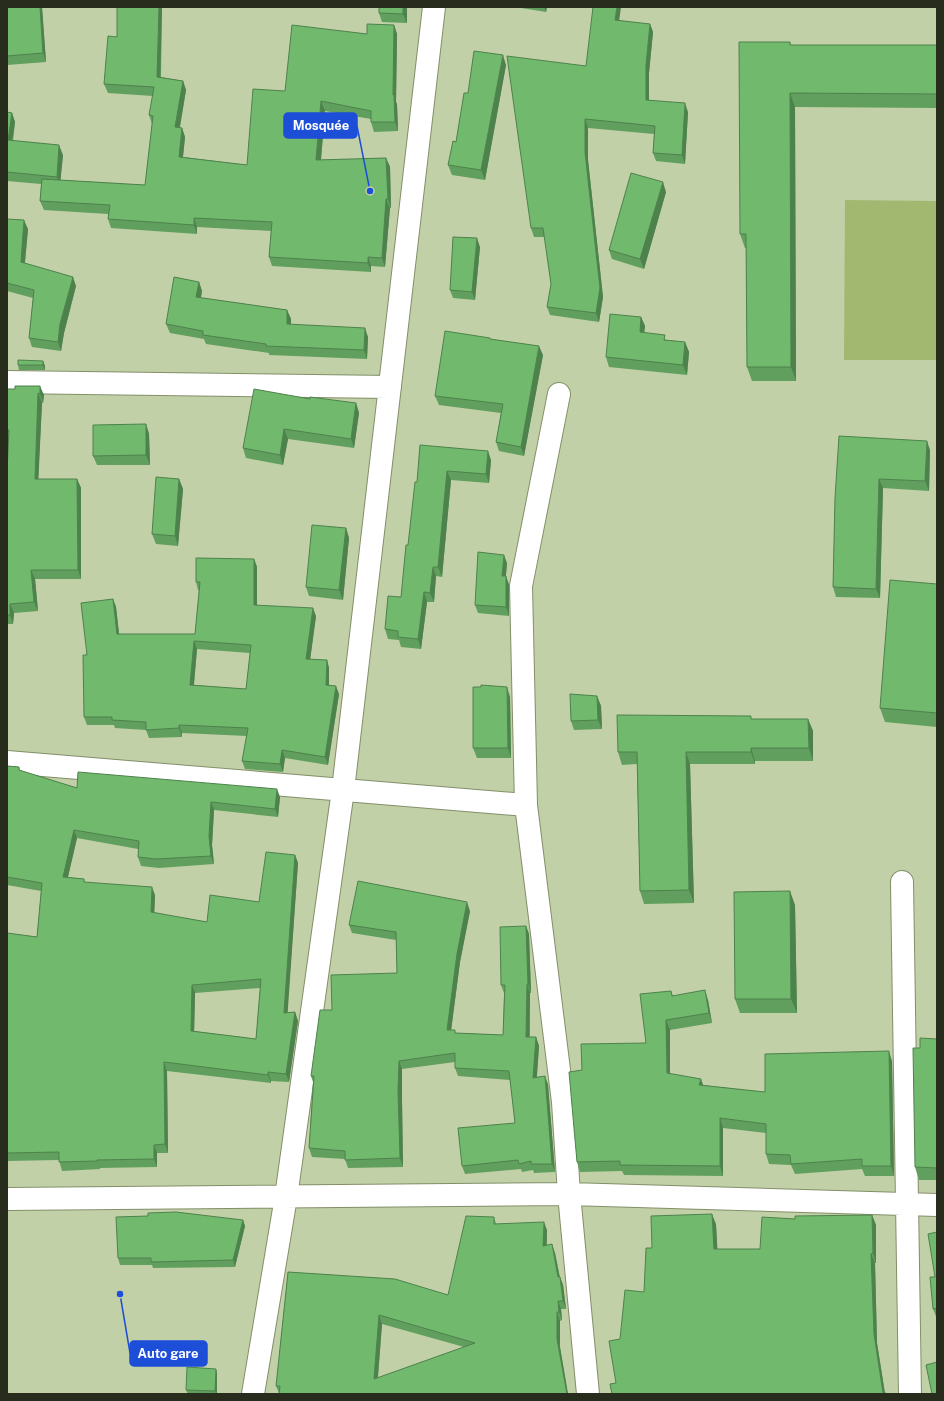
<svg xmlns="http://www.w3.org/2000/svg" width="944" height="1401" font-family="'Public Sans',sans-serif">
<style>
.green{fill:#a2b871}
.lines{fill:none;stroke-linecap:round;stroke-linejoin:round}
.street-casing{stroke:#828f69;stroke-width:24}
.street{stroke:#fff;stroke-width:22}
.wall{fill:#609f5e;fill-rule:evenodd}
.shaded-wall{fill:#4e824c}
.building{fill:#70b96d;stroke:#4e824c;fill-rule:evenodd}
.leader{fill:none;stroke:#1d4ed8;stroke-width:1.5}
.callout-dot{fill:#1d4ed8;stroke:#c2d0a8;stroke-width:1.5}
.callout{fill:#1d4ed8;stroke:#1d4ed8;stroke-width:1.5}
.callout-label{font-size:13px;text-anchor:middle;font-weight:bold;fill:#fff}
</style>
<rect width="100%" height="100%" fill="#c2d0a8"/>
<path class="green" d="M845,200L937,201V360H844Z"/>
<g class="lines">
<defs>
<path id="street" d="M7,382L390,387
M559,394L521,586L526,805L563,1102L569,1194L588,1394
M7,762L526,805
M902,882L910,1394
M7,1199L569,1194L937,1205
M253,1394L286,1197L343,790L434,7"/>
</defs>
<use href="#street" class="street-casing"/>
<use href="#street" class="street"/>
</g>
<path class="wall" d="M7,7H42L46,62L7,65Z
M117,7H162L161,77L183,81L186,90L180,128H182L185,137L183,157L247,165L285,91L367,34L394,25L397,34L396,102L397,104L398,131L374,132L371,122V119L325,111L321,160L386,158L390,167L391,208H390L385,267L371,266V272L272,266L269,257L271,231L197,227V234L111,228L108,219V214L44,210L40,201L41,184L7,181V112L12,113L15,122L13,141L63,155L60,180L145,185L152,124L149,115L153,96L108,93L104,84L117,37Z
M407,7V23L382,22L379,13Z
M515,7H547L546,12Z
M619,21L650,24L653,32L649,73V100L688,112L685,164L656,161L653,153L654,134L588,128V160L603,297L599,322L550,315L547,307L551,284L545,237H534L531,228L586,66Z
M790,42L791,45H937V108L795,107L796,381H752L747,367L746,248H745L740,234Z
M506,65L485,180L452,175L448,165L456,142L468,93Z
M666,192L644,269L612,259L609,250Z
M7,219L28,229L25,263L76,286L64,333L61,351L32,347L29,338L33,298L7,291Z
M480,247L475,300L453,298L450,290Z
M199,282L202,291L201,298L287,310L291,319V325L368,337L367,359L269,355V353L206,344L204,339L170,333L166,324Z
M641,317L645,326L644,333L667,340L685,342L689,352L687,375L609,367L606,357Z
M543,355L524,456L499,451L496,442L501,413L439,405L435,396Z
M43,361L45,366V370H19L18,365Z
M15,386L44,395L43,403H42L38,479H77L81,488V579H35L38,611L14,613L13,624H7V471L8,439H7V389H15Z
M310,399L356,403L359,413L354,448L288,439L283,465L246,458L243,448Z
M146,424L149,434L150,465H97L93,456Z
M420,445L491,460L489,483L451,480L442,577L436,576L434,602H427L421,649L401,647L399,640L388,639L385,629L401,597L417,482Z
M930,450L929,491L883,488L880,598L836,597L833,587L835,498Z
M179,479L183,489L178,546L156,544L152,534Z
M346,528L349,538L343,600L309,596L306,587Z
M254,559L257,567V605L316,616L310,660H327L329,668V685L339,694L328,765L285,758L283,772L245,769L242,761L247,736L182,733V737L149,738L146,730L115,728L114,725H87L84,717L87,655L113,599L116,607L119,634H195L199,590H198L196,582ZM197,649L250,653L246,689L194,685Z
M507,563L506,576L509,585V616L478,613L475,605Z
M937,584V727L885,722L880,708Z
M597,696L601,706L602,729L574,730L571,721Z
M510,697L511,758H477L473,748Z
M752,719H808L813,731V761H755V764H690L694,903L644,904L640,891L637,764L622,765L618,752Z
M7,766L19,767L20,771L77,788L280,797L278,817L214,810L212,845L214,864L159,868L141,866L138,857V849L77,838L68,877L84,879L85,883L155,895L154,913L207,922L259,902L295,855L298,863L287,1013L295,1012L298,1021L289,1082L271,1081V1083L167,1071L168,1153H157V1167L100,1168V1169L62,1171L59,1160L7,1161V933L37,937L41,891L7,885ZM260,988L256,1039L194,1031L195,993Z
M795,905L797,1013H740L735,999Z
M470,911L460,962L451,1030L456,1033L503,1035L504,993L501,985L526,926L529,934L531,993H530V1037H536L539,1046L537,1077L545,1076L548,1085L555,1172L534,1173L533,1170L522,1172L521,1169L465,1174L462,1166L515,1123L510,1080L458,1076L455,1068V1062L402,1069V1100L403,1167L348,1168L345,1159L312,1157L309,1148L313,1082L311,1076L332,1010L397,973L396,940L352,933L349,925Z
M671,991L673,996L708,1000L712,1023L670,1030V1074L701,1079L703,1085L765,1092L892,1061L894,1176H865L862,1169L795,1174L791,1165L769,1164L766,1154V1133L723,1128V1176L624,1175L622,1171L580,1172L577,1162L582,1070L646,1043Z
M937,1039V1180H919L915,1167L920,1048Z
M872,1215L876,1225V1263H875L877,1343L885,1393L616,1383L620,1339L644,1292L652,1248L716,1224L717,1249H760L795,1219Z
M494,1217L496,1224L547,1230V1245L555,1253L560,1277L563,1285L566,1309H561L562,1320L560,1321V1347L568,1394L279,1393L276,1386L288,1272L448,1295ZM382,1324L464,1347L378,1378Z
M243,1220L245,1226L235,1267L153,1268L152,1265H120L118,1258Z
M937,1232V1319L933,1309Z
M216,1369L217,1374V1394H188L186,1390Z"/>
<path class="shaded-wall" d="M40,7H42L46,62L43,53Z
M159,7H162L160,86L157,77Z
M403,7H407V23L403,14Z
M544,7H547L546,12Z
M617,7H621L618,29L615,20Z
M650,24L653,32L649,73V108L646,100V65Z
M394,25L397,34L396,102L397,104L398,131L395,122L393,95Z
M503,55L506,65L485,180L481,170Z
M183,81L186,90L178,136L175,127Z
M790,93L795,107L796,381L791,367Z
M321,101L325,111L320,170L316,160Z
M685,103L688,112L685,164L682,155Z
M12,113L15,122L11,150L8,140Z
M585,119L588,128V160L603,297L599,322L596,313L585,152Z
M182,128L185,137L182,166L179,157Z
M59,145L63,155L60,186L57,177Z
M386,158L390,167L391,208L388,199Z
M663,182L666,192L644,269L640,259Z
M386,199L390,208L385,267L382,258Z
M194,218L197,227V234L194,225Z
M24,220L28,229L24,271L21,262Z
M477,238L480,247L475,300L472,292Z
M368,257L371,266V272L368,263Z
M73,277L76,286L64,333L61,351L58,342L60,324Z
M199,282L202,291L199,306L196,297Z
M287,310L291,319V334L287,324Z
M641,317L645,326L643,342L640,332Z
M365,328L368,337L367,359L364,350Z
M685,342L689,352L687,375L683,365Z
M539,346L543,355L524,456L521,447Z
M43,361L45,366V370L43,365Z
M40,386L44,395L43,403L40,394Z
M38,393L42,403L38,488L35,479Z
M356,403L359,413L354,448L351,439Z
M146,424L149,434L150,465L146,455Z
M284,429L288,439L283,465L280,455Z
M927,441L930,450L929,491L925,481Z
M488,451L491,460L489,483L486,474Z
M447,471L451,480L442,577L438,567Z
M77,479L81,488V579L78,570Z
M179,479L183,489L178,546L175,536Z
M879,479L883,488L880,598L876,589Z
M346,528L349,538L343,600L339,590Z
M504,555L507,563L505,584L502,576Z
M254,559L257,567V613L254,605Z
M433,567L436,576L434,602L430,593Z
M31,570L35,579L38,611L34,602Z
M506,576L509,585V616L506,607Z
M424,592L427,602L421,649L418,639Z
M113,599L116,607L120,642L117,634Z
M10,604L14,613L13,624L10,615Z
M313,608L316,616L309,668L306,659Z
M194,641L197,649L193,693L190,685Z
M327,660L329,668V693L326,685Z
M336,686L339,694L328,765L325,757Z
M507,687L510,697L511,758L508,748Z
M597,696L601,706L602,729L598,720Z
M808,719L813,731V761L809,748Z
M179,725L182,733V737L179,728Z
M751,748L755,761V764L751,752Z
M282,750L285,758L283,772L280,764Z
M686,752L690,764L694,903L689,890Z
M277,789L280,797L278,817L275,809Z
M211,802L214,810L212,845L214,864L211,856L209,836Z
M74,830L77,838L66,885L63,877Z
M295,855L298,863L287,1022L284,1013Z
M152,887L155,895L154,921L151,912Z
M790,891L795,905L797,1013L791,999Z
M467,902L470,911L460,962L450,1039L447,1030L457,954Z
M526,926L529,934L531,993L528,984Z
M527,984L530,993L529,1045L526,1037Z
M192,985L195,993L194,1039L191,1031Z
M705,990L708,1000L712,1023L709,1013Z
M295,1012L298,1021L289,1082L286,1074Z
M666,1020L670,1030V1083L667,1073Z
M536,1037L539,1046L536,1086L533,1078Z
M889,1051L892,1061L894,1176L891,1166Z
M399,1061L402,1069V1100L403,1167L400,1158L398,1091Z
M164,1062L167,1071L168,1153L165,1144Z
M268,1072L271,1081V1083L268,1075Z
M545,1076L548,1085L555,1172L552,1164Z
M701,1079L704,1088L699,1085Z
M720,1118L723,1128V1176L720,1166Z
M154,1145L157,1153V1167L154,1159Z
M712,1214L716,1224L718,1259L714,1249Z
M872,1215L876,1225V1263L873,1253Z
M243,1220L245,1226L235,1267L233,1260Z
M544,1222L547,1230L546,1254L543,1246Z
M552,1244L555,1253L561,1285L558,1277Z
M871,1254L875,1263L877,1343L885,1394H883L874,1334Z
M560,1277L563,1285L566,1309L563,1301Z
M558,1301L561,1309L562,1320L559,1312Z
M557,1312L560,1321V1347L568,1394H567L557,1339Z
M379,1315L382,1324L377,1387L374,1379Z
M216,1369L217,1374V1394H216L215,1391Z"/>
<path class="building" d="M7,7H40L43,53L7,56Z
M117,7H159L157,77L183,81L175,127L182,128L179,157L247,165L253,89L285,91L292,25L367,34V24L394,25L393,95H394L395,122H371V111L321,101L316,160L386,158L388,199H386L382,258L368,257V263L269,257L272,222L194,218V225L108,219L110,205L40,201L42,179L145,185L153,116L149,115L154,87L104,84L108,36L117,37Z
M379,7H403V14L379,13Z
M593,7H617L615,20L650,24L646,65V100L685,103L682,155L653,153L655,126L585,119V152L600,288L596,313L547,307L551,284L543,228H531L507,56L586,66Z
M739,42H790V45H937V94L790,93L791,367H747L746,234H740Z
M474,51L503,55L481,170L448,165L453,141L456,142L464,93H468Z
M7,112L12,113L8,140L59,145L57,177L7,172Z
M631,173L663,182L640,259L609,250Z
M7,219L24,220L21,262L73,277L60,324L58,342L29,338L34,290L7,283Z
M453,237L477,238L472,292L450,290Z
M174,277L199,282L196,297L287,310V324L365,328L364,350L266,346V344L203,335V331L166,324Z
M610,314L641,317L640,332L665,335L664,340L685,342L683,365L606,357Z
M445,331L490,338V339L539,346L521,447L496,442L503,404L435,396Z
M18,360L43,361V365H18Z
M15,386H40V394L38,393L35,479H77L78,570H31L34,602L10,604V615H7V471L9,430H7V389H15Z
M254,389L310,399V397L356,403L351,439L284,429L280,455L243,448Z
M146,424V455L93,456V425Z
M839,436L927,441L925,481L879,479L876,589L833,587L835,498Z
M420,445L488,451L486,474L447,471L438,567H433L430,593L424,592L418,639L398,637V631L385,629L388,596L401,597L406,545H408L415,482H417Z
M156,477L179,479L175,536L152,534Z
M312,525L346,528L339,590L306,587Z
M478,552L504,555L502,576H506V607L475,605Z
M196,558L254,559V605L313,608L306,659L327,660L326,685L336,686L325,757L282,750L280,764L242,761L248,728L179,725V728L146,730V722L112,720V717H84L83,655H87L81,603L113,599L117,634H195L200,582H196ZM194,641L251,645L246,689L190,685Z
M890,580L937,584V713L880,708Z
M481,685L507,687L508,748H473V687H481Z
M570,694L597,696L598,720L571,721Z
M617,715L751,716V719H808L809,748H751V752H686L689,890L640,891L637,752H618Z
M7,766L19,767V770L77,788L78,772L277,789L275,809L211,802L209,836L211,856L156,859L138,857L139,841L74,830L63,877L84,879V882L152,887L151,912L207,922L210,895L259,902L266,852L295,855L284,1013L295,1012L286,1074L268,1072V1075L164,1062L165,1144L154,1145V1159L97,1160V1161L59,1162V1152L7,1153V933L37,937L42,883L7,877ZM261,979L256,1039L191,1031L192,985Z
M358,881L467,902L457,954L447,1030H455V1033L503,1035L505,985H501L500,927L526,926L528,984H527L526,1037H536L533,1078L545,1076L552,1164H531V1161L519,1164L518,1160L462,1166L458,1128L515,1123L509,1071L455,1068V1053L399,1061L398,1091L400,1158L345,1160V1151L309,1148L314,1076H311L320,1010H332L331,975L397,973L396,932L349,925Z
M790,891L791,999H735L734,892Z
M705,990L709,1013L666,1020L667,1073L701,1079L699,1085L765,1092V1054L889,1051L891,1166H862V1159L791,1164L790,1155L766,1154V1124L720,1118V1166L620,1165V1161L577,1162L569,1072L582,1070L581,1044L646,1043L640,994L671,991L672,996Z
M920,1038L937,1039V1168L915,1167L913,1048H920Z
M176,1212L243,1220L233,1260L151,1262V1258H118L116,1217L148,1216V1213Z
M712,1214L714,1249H760L762,1217L795,1219V1216L872,1215L873,1253L871,1254L874,1334L883,1393H886V1394H612L610,1384L616,1383L609,1341L620,1339L625,1290L644,1292L646,1248H652L651,1216Z
M466,1216L494,1217V1224L544,1222L543,1246L552,1244L558,1277H560L563,1301H558L559,1312H557V1339L567,1394H279L280,1386H276L288,1272L395,1279L448,1295ZM379,1315L475,1343L374,1379Z
M937,1232V1308L933,1309L930,1277H935L928,1234Z
M937,1362V1394H932L926,1365Z
M187,1367L216,1369L215,1391L186,1390Z"/>
<path class="leader" d="M370 191L357 126M120 1294L130 1353"/>
<g class="callout-dot">
<circle cx="370" cy="191" r="4"/>
<circle cx="120" cy="1294" r="4"/>
</g>
<g class="callout">
<rect x="284" y="113" width="73" height="25" rx="4"/>
<rect x="130" y="1341" width="77" height="25" rx="4"/>
</g>
<g class="callout-label">
<text x="321" y="130">Mosquée</text>
<text x="168" y="1358">Auto gare</text>
</g>
<rect width="944" height="1401" fill="none" stroke="#272c1d" stroke-width="16"/>
</svg>
